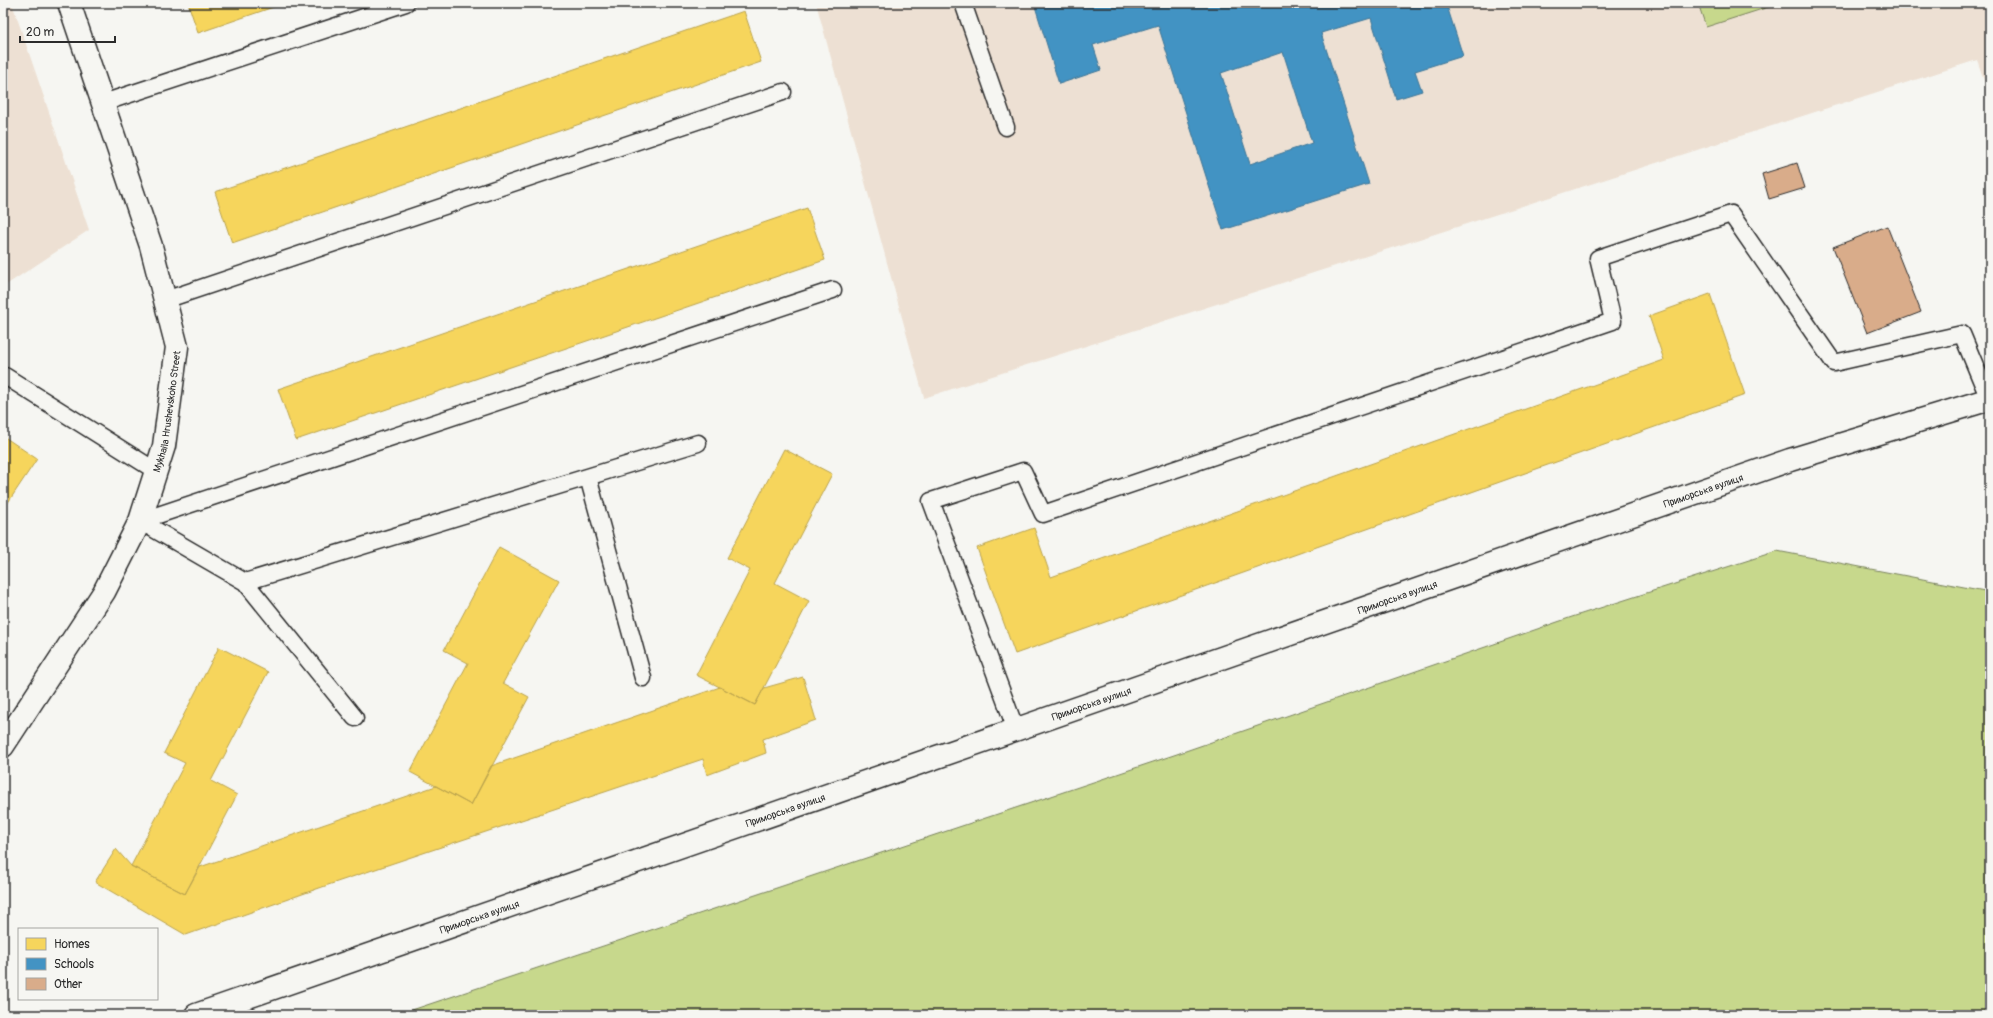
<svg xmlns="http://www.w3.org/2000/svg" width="1993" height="1018" font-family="Pangolin,sans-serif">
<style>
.built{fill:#ede0d3}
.green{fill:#c7d88c;stroke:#79825c}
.homes{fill:#f6d55c;stroke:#b9a24d}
.schools{fill:#4393c3;stroke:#3c7495;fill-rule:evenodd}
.building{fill:#d9ac8a;stroke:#2b2b2b}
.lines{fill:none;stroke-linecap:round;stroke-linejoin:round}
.service-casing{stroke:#2b2b2b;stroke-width:19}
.tertiary-casing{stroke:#2b2b2b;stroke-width:25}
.service{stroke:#f6f6f2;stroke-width:16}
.tertiary{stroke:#f6f6f2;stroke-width:22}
.labels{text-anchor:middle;stroke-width:4;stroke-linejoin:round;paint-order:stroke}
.street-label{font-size:10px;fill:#2b2b2b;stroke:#f6f6f2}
</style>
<rect width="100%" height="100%" fill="#f6f6f2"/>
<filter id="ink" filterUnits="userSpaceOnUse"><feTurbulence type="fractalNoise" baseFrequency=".025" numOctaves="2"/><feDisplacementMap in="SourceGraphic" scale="8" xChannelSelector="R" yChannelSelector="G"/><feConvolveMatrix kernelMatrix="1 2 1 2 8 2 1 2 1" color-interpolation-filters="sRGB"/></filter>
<g filter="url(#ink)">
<path class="built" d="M3,3H12L89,230L3,287Z
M816,3H1990V97L1977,60L924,398Z"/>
<path class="green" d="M1698,3H1781L1706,27Z
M1777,551L1990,592V1015H397L1174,755L1572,617Z"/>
<path class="homes" d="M188,3H285L198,33Z
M744,11L761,62L232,243L215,192Z
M807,208L825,260L296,440L278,389Z
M1710,294L1745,395L1015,654L977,548L1034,528L1051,577L1664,360L1649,316Z
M3,436L37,459L3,510Z
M784,449L832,474L775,583L809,601L755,705L696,675L750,570L727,558Z
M499,547L559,580L503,683L529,697L471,805L410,772L468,663L444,650Z
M219,647L268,672L211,781L237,795L185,894L131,866L185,763L164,753Z
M803,677L816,720L763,739L766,753L707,775L703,759L328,885L186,935L95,882L116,849L131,866L185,894L200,867L436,786L471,805L491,766L720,687L755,705L764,688Z"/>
<path class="schools" d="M1034,3H1446L1463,56L1415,71L1422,91L1396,99L1371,18L1321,33L1369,184L1223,230L1158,25L1093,45L1101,70L1059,84ZM1283,52L1312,143L1250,164L1221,73Z"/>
<path class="building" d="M1797,163L1805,188L1769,199L1762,174Z
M1887,226L1921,312L1867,333L1833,247Z"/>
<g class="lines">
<defs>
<path id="service" d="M963,3L1006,127
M103,103L406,3
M165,300L783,92
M3,377L5,376L156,471
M588,477L643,678
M140,521L833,290
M140,521L245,582L698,443
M245,582L355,718
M1016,730L931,501L1023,471L1043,514L1613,321L1598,258L1731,214L1834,363L1962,334L1989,399"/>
<g id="tertiary">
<path id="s1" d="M3,746L104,592L140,521L164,446L177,347L151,246L69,3"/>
<path id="s2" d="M196,1015L1790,460L1990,399"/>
</g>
</defs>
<use href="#service" class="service-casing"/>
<use href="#tertiary" class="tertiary-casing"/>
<use href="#service" class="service"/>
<use href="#tertiary" class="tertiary"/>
</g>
</g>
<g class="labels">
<g class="street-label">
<text dy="4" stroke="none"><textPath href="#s1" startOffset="377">Mykhaila Hrushevskoho Street</textPath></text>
<text dy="4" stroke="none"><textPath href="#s2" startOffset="1596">Приморська вулиця</textPath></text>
<text dy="4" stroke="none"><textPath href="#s2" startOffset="1272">Приморська вулиця</textPath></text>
<text dy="4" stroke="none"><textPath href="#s2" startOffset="948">Приморська вулиця</textPath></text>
<text dy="4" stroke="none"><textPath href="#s2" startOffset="624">Приморська вулиця</textPath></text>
<text dy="4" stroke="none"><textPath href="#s2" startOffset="300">Приморська вулиця</textPath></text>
</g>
</g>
<rect width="1993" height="1018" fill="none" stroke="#f6f6f2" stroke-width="16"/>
<rect x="8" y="8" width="1977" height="1002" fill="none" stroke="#2b2b2b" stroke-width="1.5" filter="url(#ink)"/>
<rect x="18" y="928" width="140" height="72" fill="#f6f6f2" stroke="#a5a5a2"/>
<rect x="26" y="938" width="20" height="12" fill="#f6d55c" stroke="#a5a5a2"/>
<text x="54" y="948" font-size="12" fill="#2b2b2b">Homes</text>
<rect x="26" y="958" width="20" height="12" fill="#4393c3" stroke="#a5a5a2"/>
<text x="54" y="968" font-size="12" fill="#2b2b2b">Schools</text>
<rect x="26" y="978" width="20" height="12" fill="#d9ac8a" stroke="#a5a5a2"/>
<text x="54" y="988" font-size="12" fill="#2b2b2b">Other</text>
<path d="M20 36v6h95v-6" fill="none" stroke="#2b2b2b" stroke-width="2"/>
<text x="26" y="36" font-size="12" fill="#2b2b2b" stroke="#f6f6f2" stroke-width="3" paint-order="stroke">20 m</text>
</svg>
